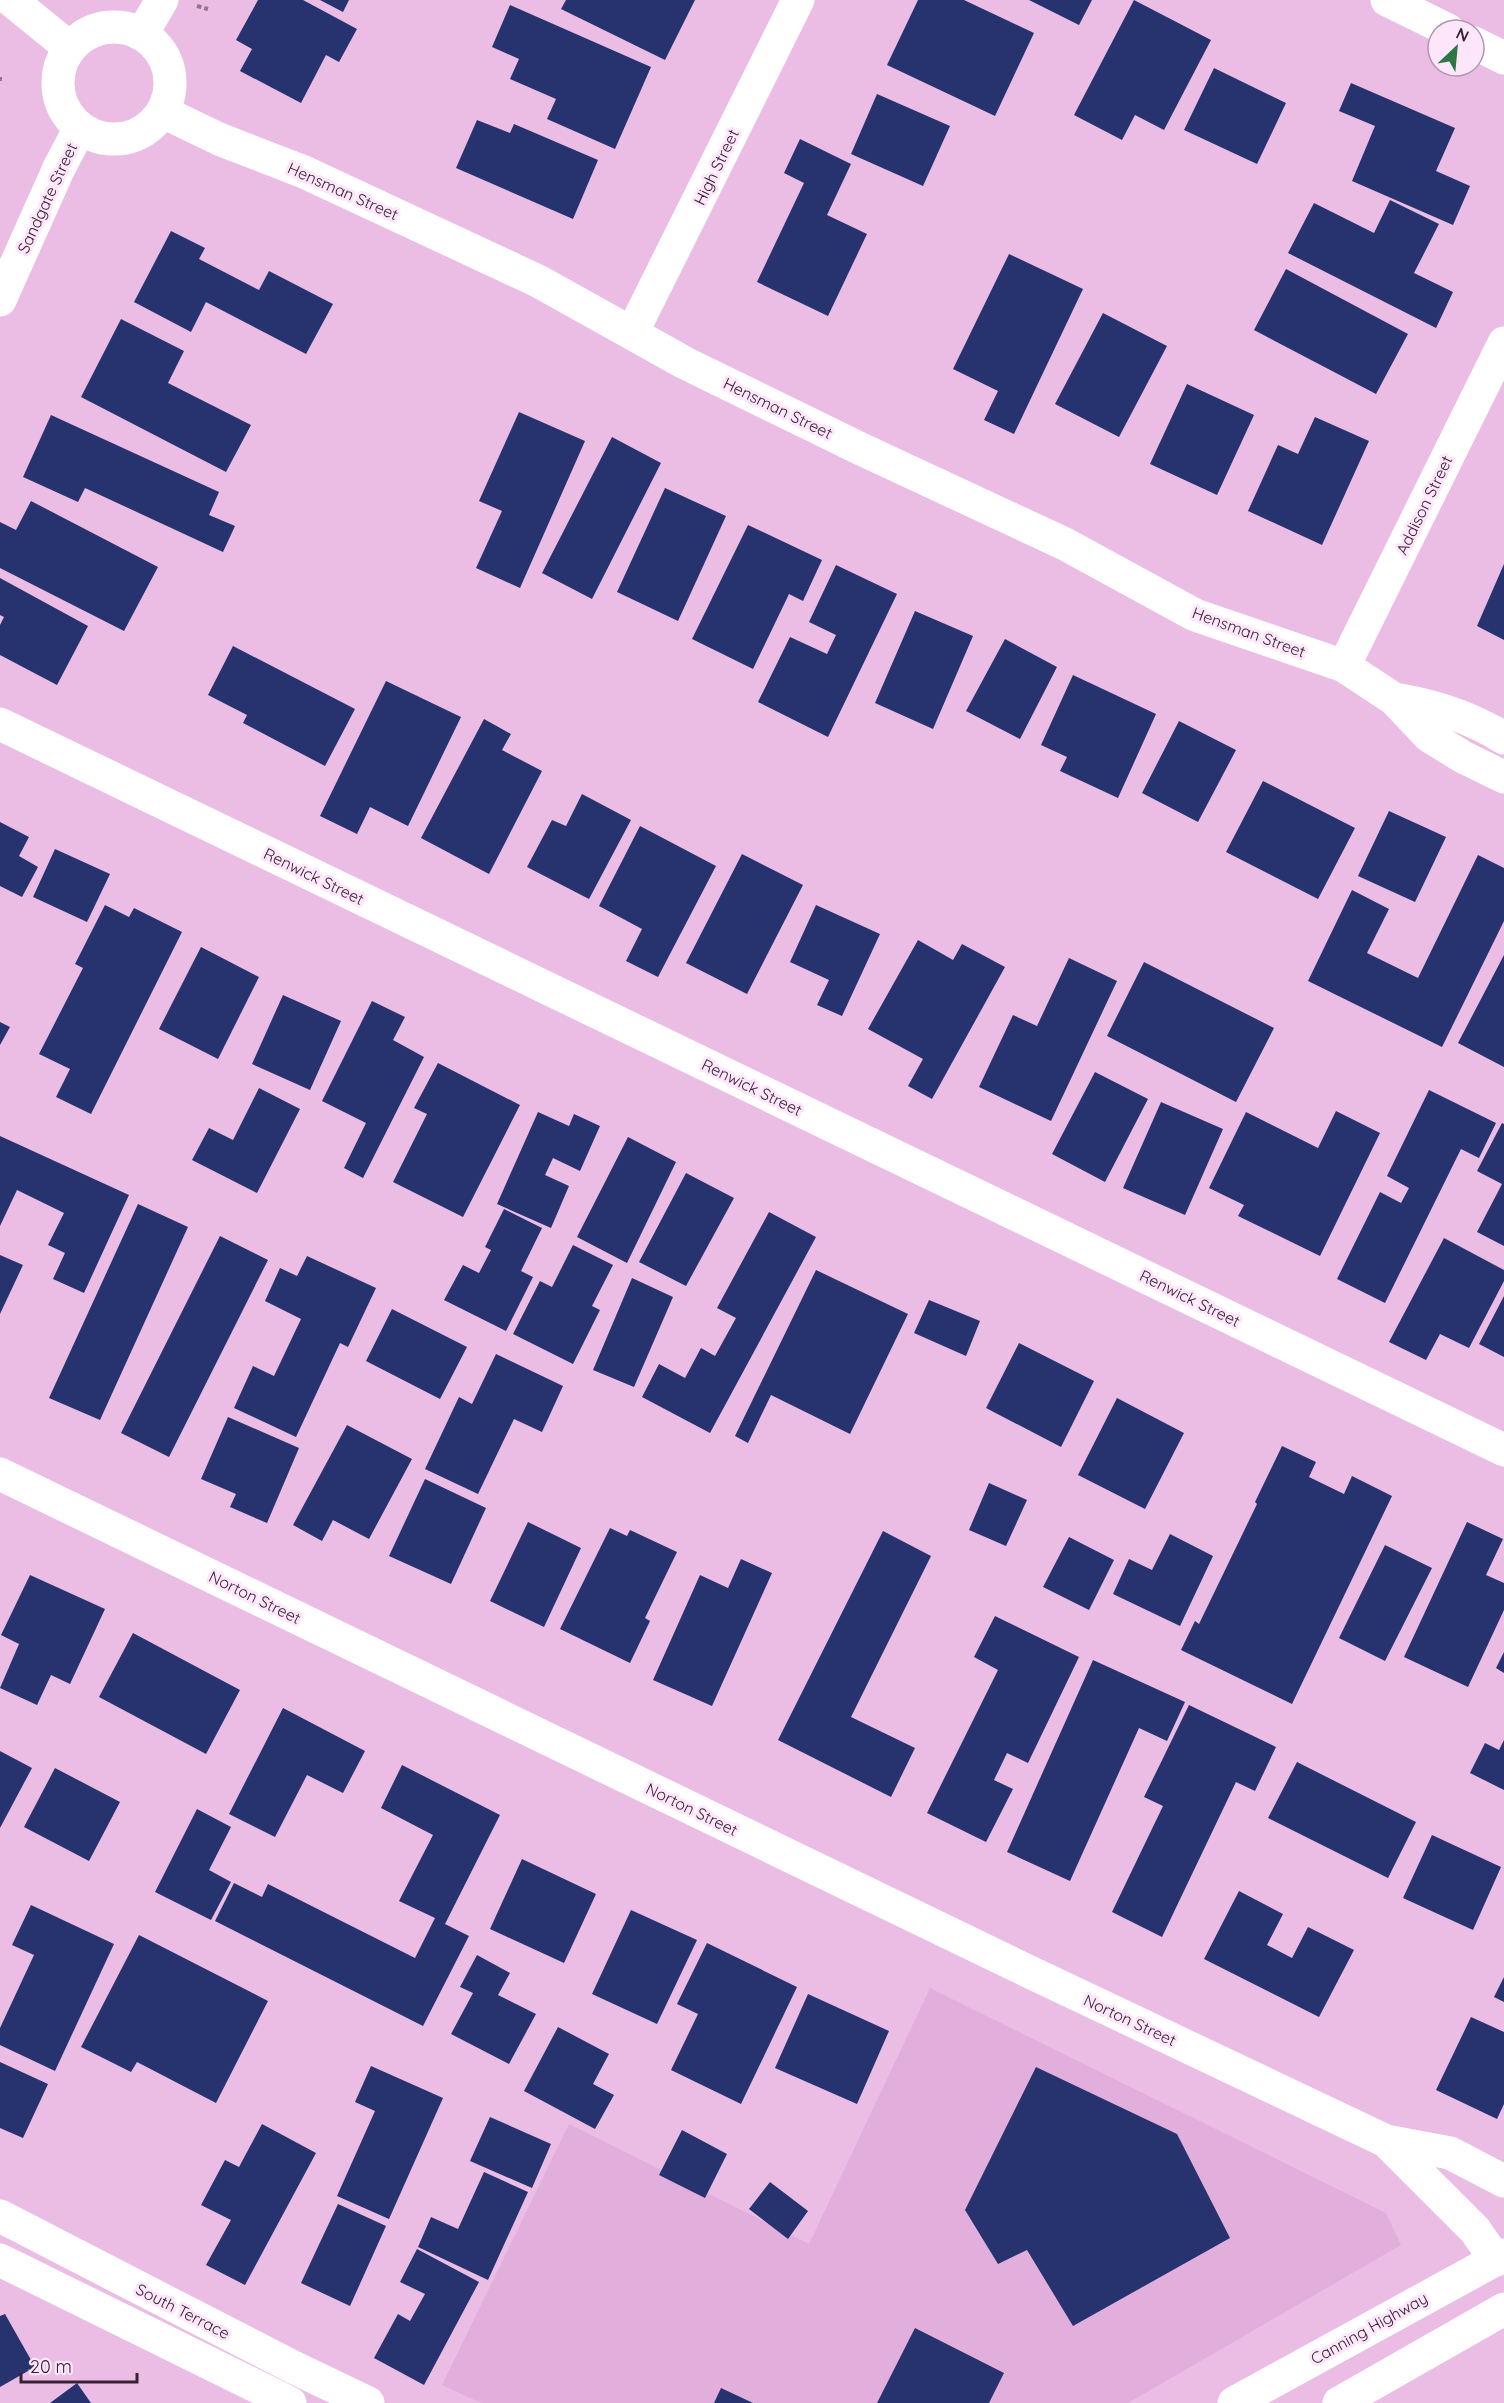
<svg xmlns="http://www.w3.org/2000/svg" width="1504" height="2403" font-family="Quicksand,sans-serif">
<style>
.built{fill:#e2afdc}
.building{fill:#26336f}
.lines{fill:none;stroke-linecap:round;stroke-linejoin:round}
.path{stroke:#92728e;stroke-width:4;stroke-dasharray:4.5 3;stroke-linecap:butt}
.minor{stroke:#fff;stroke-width:33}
.secondary{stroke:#fff;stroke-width:33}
.trunk{stroke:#fff;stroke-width:33}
.labels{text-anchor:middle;stroke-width:6;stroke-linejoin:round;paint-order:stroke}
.street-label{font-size:16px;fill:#352333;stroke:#fee6fa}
</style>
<rect width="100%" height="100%" fill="#ebbde5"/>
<path class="built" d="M930,1988L1386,2213L1401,2245L1128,2403H481L442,2385L569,2124L809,2244Z"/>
<path class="building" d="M258,0H303L357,29L339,62L326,55L301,103L240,71L252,49L236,40Z
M320,0H349L343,12Z
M566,0H695L665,60L561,9Z
M918,0H964L1034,33L995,116L887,65Z
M1029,0H1092L1079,25Z
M1134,0L1211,40L1164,130L1135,115L1122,140L1074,115Z
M510,5L651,67L615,149L547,119L556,99L510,79L519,59L492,47Z
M1214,68L1286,103L1257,164L1184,130Z
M1351,83L1455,128L1436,171L1470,186L1453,225L1352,181L1375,126L1339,111Z
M877,94L950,126L923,186L851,154Z
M477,120L510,133L514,124L598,160L573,219L456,168Z
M800,139L851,164L827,215L867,234L828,316L757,282L804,183L784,173Z
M1390,200L1439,224L1414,273L1453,292L1436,328L1288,253L1314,203L1374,233Z
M171,231L205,248L199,259L259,290L269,271L333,304L306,354L206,302L191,332L134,302Z
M1009,254L1083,289L1014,434L984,420L998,391L953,369Z
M1286,269L1408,334L1376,394L1254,330Z
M1103,313L1167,346L1119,437L1055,404Z
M121,319L184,351L168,383L251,425L226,472L81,397Z
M1187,384L1254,415L1217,495L1150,464Z
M519,412L585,441L520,588L476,568L502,511L479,501Z
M51,415L219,492L209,515L235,526L223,552L85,488L78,502L23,477Z
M1315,417L1369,441L1322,545L1248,511L1278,445L1298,454Z
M612,437L661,463L592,599L542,573Z
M665,488L726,516L678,621L617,592Z
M31,501L158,567L124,631L0,568V522L16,530Z
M748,525L822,560L803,601L789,594L753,669L692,639Z
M1504,564V640L1477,626Z
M836,565L897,594L828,737L758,702L790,637L827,654L836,635L809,622Z
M0,578L88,626L57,685L0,655V625L4,617L0,615Z
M915,611L973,636L933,729L875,703Z
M1005,639L1057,667L1020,739L966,711Z
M233,646L355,709L325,766L243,723L247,715L208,695Z
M1073,675L1156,714L1118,798L1060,771L1067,757L1041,745Z
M386,681L461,717L408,826L370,807L357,834L320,816Z
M484,719L511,734L502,750L542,771L489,874L421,838Z
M1179,721L1236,750L1198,822L1142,793Z
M1263,781L1355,828L1318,899L1226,852Z
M582,794L631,820L589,899L527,867L552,820L566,826Z
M1389,811L1446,837L1415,902L1358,876Z
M0,822L29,837L19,856L38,867L22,897L0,886Z
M640,826L716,866L658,977L626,961L642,929L599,906Z
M55,849L110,874L87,922L33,897Z
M742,854L803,885L747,994L686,963Z
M1478,855L1504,868V921L1442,1047L1308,981L1352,890L1389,909L1367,953L1418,978Z
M105,905L129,917L134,908L182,932L91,1114L56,1097L70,1069L39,1054L83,968L75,964Z
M816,905L880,934L842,1016L817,1005L829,980L790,962Z
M918,940L953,960L962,944L1005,967L932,1099L908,1086L923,1059L868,1029Z
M201,947L259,977L218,1059L159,1029Z
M1504,955V1067L1458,1043Z
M1069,958L1117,981L1051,1121L979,1087L1013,1015L1037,1026Z
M1144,962L1274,1028L1236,1102L1107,1036Z
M283,995L341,1021L310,1090L252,1064Z
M372,1001L405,1017L393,1040L424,1057L363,1178L344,1168L366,1123L322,1101Z
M0,1022L10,1027L0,1045Z
M438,1063L520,1105L463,1217L393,1182L427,1114L414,1108Z
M1095,1072L1148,1099L1105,1182L1052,1154Z
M259,1088L300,1109L257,1193L192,1160L209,1128L233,1140Z
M1429,1090L1496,1123L1479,1158L1461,1149L1385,1303L1337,1279L1380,1192L1401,1203L1409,1188L1387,1176Z
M1161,1102L1223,1129L1185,1215L1123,1188Z
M1336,1111L1380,1133L1320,1256L1238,1216L1244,1205L1209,1188L1246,1112L1318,1148Z
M538,1112L569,1126L574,1114L600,1126L580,1171L553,1158L545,1175L569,1186L551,1228L497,1204Z
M1502,1123L1504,1124V1246L1477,1232L1502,1184L1477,1171Z
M0,1136L129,1195L84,1293L53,1279L65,1253L48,1245L64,1213L17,1190L0,1226Z
M628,1137L676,1162L627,1263L577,1237Z
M686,1173L734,1198L686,1286L639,1262Z
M138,1204L188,1227L100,1420L49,1398Z
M504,1209L542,1228L521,1271L533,1277L506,1331L444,1300L463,1265L479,1273L491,1250L485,1247Z
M769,1212L816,1237L710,1433L642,1397L659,1364L685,1378L701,1348L715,1356L736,1318L717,1308Z
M220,1236L268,1260L169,1457L121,1433Z
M1444,1238L1504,1270V1281L1469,1348L1440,1334L1426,1360L1389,1342Z
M573,1245L613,1265L592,1306L600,1310L573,1364L513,1334L540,1281L552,1287Z
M0,1255L23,1265L0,1314Z
M307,1256L376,1288L348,1347L340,1343L296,1437L234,1408L253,1366L274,1376L301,1319L265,1301L280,1268L297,1276Z
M816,1270L908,1314L850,1434L771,1395L748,1443L735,1436Z
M632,1278L673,1297L634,1387L593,1370Z
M1504,1296V1357L1479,1344Z
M929,1300L980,1321L966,1356L914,1333Z
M392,1309L467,1347L440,1399L366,1361Z
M1019,1343L1094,1381L1061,1447L986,1408Z
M496,1354L563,1386L542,1432L514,1419L478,1494L425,1469L459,1397L472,1404Z
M1117,1398L1184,1433L1145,1509L1078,1475Z
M228,1417L299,1448L267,1523L230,1507L236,1494L201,1479Z
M347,1425L412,1459L369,1539L333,1520L322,1541L293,1525Z
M1282,1446L1316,1462L1309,1477L1344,1494L1352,1476L1392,1496L1292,1704L1181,1650L1195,1621L1199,1624L1257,1504L1255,1502Z
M425,1479L486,1508L451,1584L389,1556Z
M989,1483L1027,1500L1006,1546L969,1530Z
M528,1522L581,1548L544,1627L490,1601Z
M1467,1522L1503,1539L1486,1575L1504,1583V1610L1468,1687L1404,1657Z
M610,1528L627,1536L630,1530L677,1552L645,1618L650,1621L630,1663L560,1629Z
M883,1531L931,1556L851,1717L915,1748L891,1797L778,1740Z
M1170,1534L1213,1556L1180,1626L1113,1594L1129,1559L1152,1570Z
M1069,1537L1114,1560L1089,1610L1043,1587Z
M1385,1545L1432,1568L1385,1661L1339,1638Z
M741,1559L772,1573L712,1706L653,1680L700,1575L728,1588Z
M30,1575L105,1609L70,1684L51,1675L37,1705L0,1688L19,1644L1,1635Z
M995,1616L1079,1657L1028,1763L1007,1753L994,1780L1013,1789L986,1842L927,1813L998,1670L974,1657Z
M133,1633L240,1690L206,1754L99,1697Z
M1504,1652V1673L1496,1668Z
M1093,1660L1185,1702L1167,1741L1139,1728L1070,1881L1007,1852Z
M1189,1705L1276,1747L1255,1791L1236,1782L1162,1937L1112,1912L1163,1806L1144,1797Z
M283,1708L365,1751L343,1793L307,1775L275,1837L229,1814Z
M1504,1740V1790L1470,1773L1485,1743L1499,1750Z
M0,1751L32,1768L0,1828Z
M1297,1762L1416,1822L1388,1878L1268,1818Z
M402,1765L500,1815L445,1924L469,1936L423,2026L215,1921L234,1883L262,1897L268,1884L415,1958L435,1918L399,1901L433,1835L381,1808Z
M55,1768L120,1802L89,1861L24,1827Z
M197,1809L231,1827L209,1870L231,1882L211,1920L155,1892Z
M1432,1835L1501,1867L1473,1930L1403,1898Z
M522,1859L596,1894L564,1963L490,1929Z
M1239,1891L1283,1914L1267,1945L1292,1958L1308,1927L1354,1950L1319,2017L1204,1959Z
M31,1905L114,1944L55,2071L0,2045V2028L34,1955L12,1945Z
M631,1910L697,1940L657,2024L592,1994Z
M139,1935L268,2001L216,2103L137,2062L131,2072L81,2047Z
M707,1943L797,1987L741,2104L671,2070L698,2014L677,2004Z
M477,1955L510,1973L498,1995L536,2014L509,2064L451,2034L473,1993L460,1987Z
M1504,1977V2002L1494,1997Z
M808,1994L889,2031L857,2104L775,2068Z
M1471,2017L1504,2032V2104L1497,2119L1436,2090Z
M558,2027L609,2054L593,2084L614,2095L595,2129L524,2091Z
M0,2062L48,2084L23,2138L0,2128Z
M371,2066L443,2098L389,2219L337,2196L375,2111L355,2102Z
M1036,2067L1177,2134L1230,2238L1073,2326L1027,2250L998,2264L965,2210Z
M490,2117L551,2144L532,2188L470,2161Z
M262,2124L316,2153L245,2285L206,2265L231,2220L201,2205L225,2160L239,2167Z
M682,2130L727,2154L705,2198L659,2175Z
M484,2172L528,2192L488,2280L418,2247L431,2217L458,2229Z
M770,2182L808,2211L788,2239L749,2209Z
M338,2204L386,2226L350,2306L301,2283Z
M417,2249L479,2282L424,2385L374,2358L398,2314L410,2321L425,2294L400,2282Z
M5,2314L35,2367L0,2387V2316Z
M915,2328L1004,2373L989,2403H877Z
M77,2383L91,2403H50Z
M721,2388L753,2403H714Z"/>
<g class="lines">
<path class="path" d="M197,6L208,9
M0,79H2"/>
<path class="minor" d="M11,0L70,48
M1387,0L1448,30
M58 83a56 56 0 1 1 112 0a56 56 0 1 1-112 0Z
M142,34L162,0
M1474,43L1504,58
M163,112L219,139L304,172L538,281L685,363L861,449L1065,544L1195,615L1344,666L1394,699L1429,736L1463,757L1504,777
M0,300L59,168L80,128
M632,333L798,0
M1344,666L1504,343
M1394,699C1434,705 1470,717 1504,738
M0,724L1504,1450
M0,1474L1011,1963L1386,2141L1450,2153L1504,2181
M1386,2141L1475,2230L1496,2260"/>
<path class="secondary" d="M0,2216L293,2367L368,2403
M0,2260L290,2403"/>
<path class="trunk" d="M1234,2403L1504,2255
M1339,2403L1504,2309"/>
</g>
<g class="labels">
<g class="street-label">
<text transform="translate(716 167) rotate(-64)" y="6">High Street</text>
<text transform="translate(343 191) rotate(24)" y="6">Hensman Street</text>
<text transform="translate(47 198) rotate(-65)" y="6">Sandgate Street</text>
<text transform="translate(778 408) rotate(26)" y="6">Hensman Street</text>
<text transform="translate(1424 505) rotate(-64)" y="6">Addison Street</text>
<text transform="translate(1249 632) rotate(20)" y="6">Hensman Street</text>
<text transform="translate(314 876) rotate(26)" y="6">Renwick Street</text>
<text transform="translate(752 1087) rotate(26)" y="6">Renwick Street</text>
<text transform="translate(1190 1298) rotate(26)" y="6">Renwick Street</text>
<text transform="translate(255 1597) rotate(26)" y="6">Norton Street</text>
<text transform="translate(692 1809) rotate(26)" y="6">Norton Street</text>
<text transform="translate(1130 2020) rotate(25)" y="6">Norton Street</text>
<text transform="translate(183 2311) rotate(27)" y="6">South Terrace</text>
<text transform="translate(1369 2328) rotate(-29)" y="6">Canning Highway</text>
</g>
</g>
<g transform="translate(1456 48) rotate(26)"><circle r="28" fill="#fee6fa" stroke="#ae98aa" stroke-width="1.5"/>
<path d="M0-4.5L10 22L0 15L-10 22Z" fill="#2e7744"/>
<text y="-9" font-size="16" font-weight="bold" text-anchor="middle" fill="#352333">N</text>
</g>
<path d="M21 2373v9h116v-9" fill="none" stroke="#352333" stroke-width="3"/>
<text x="30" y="2373" font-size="18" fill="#352333" stroke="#fee6fa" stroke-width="4.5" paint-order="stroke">20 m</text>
</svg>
